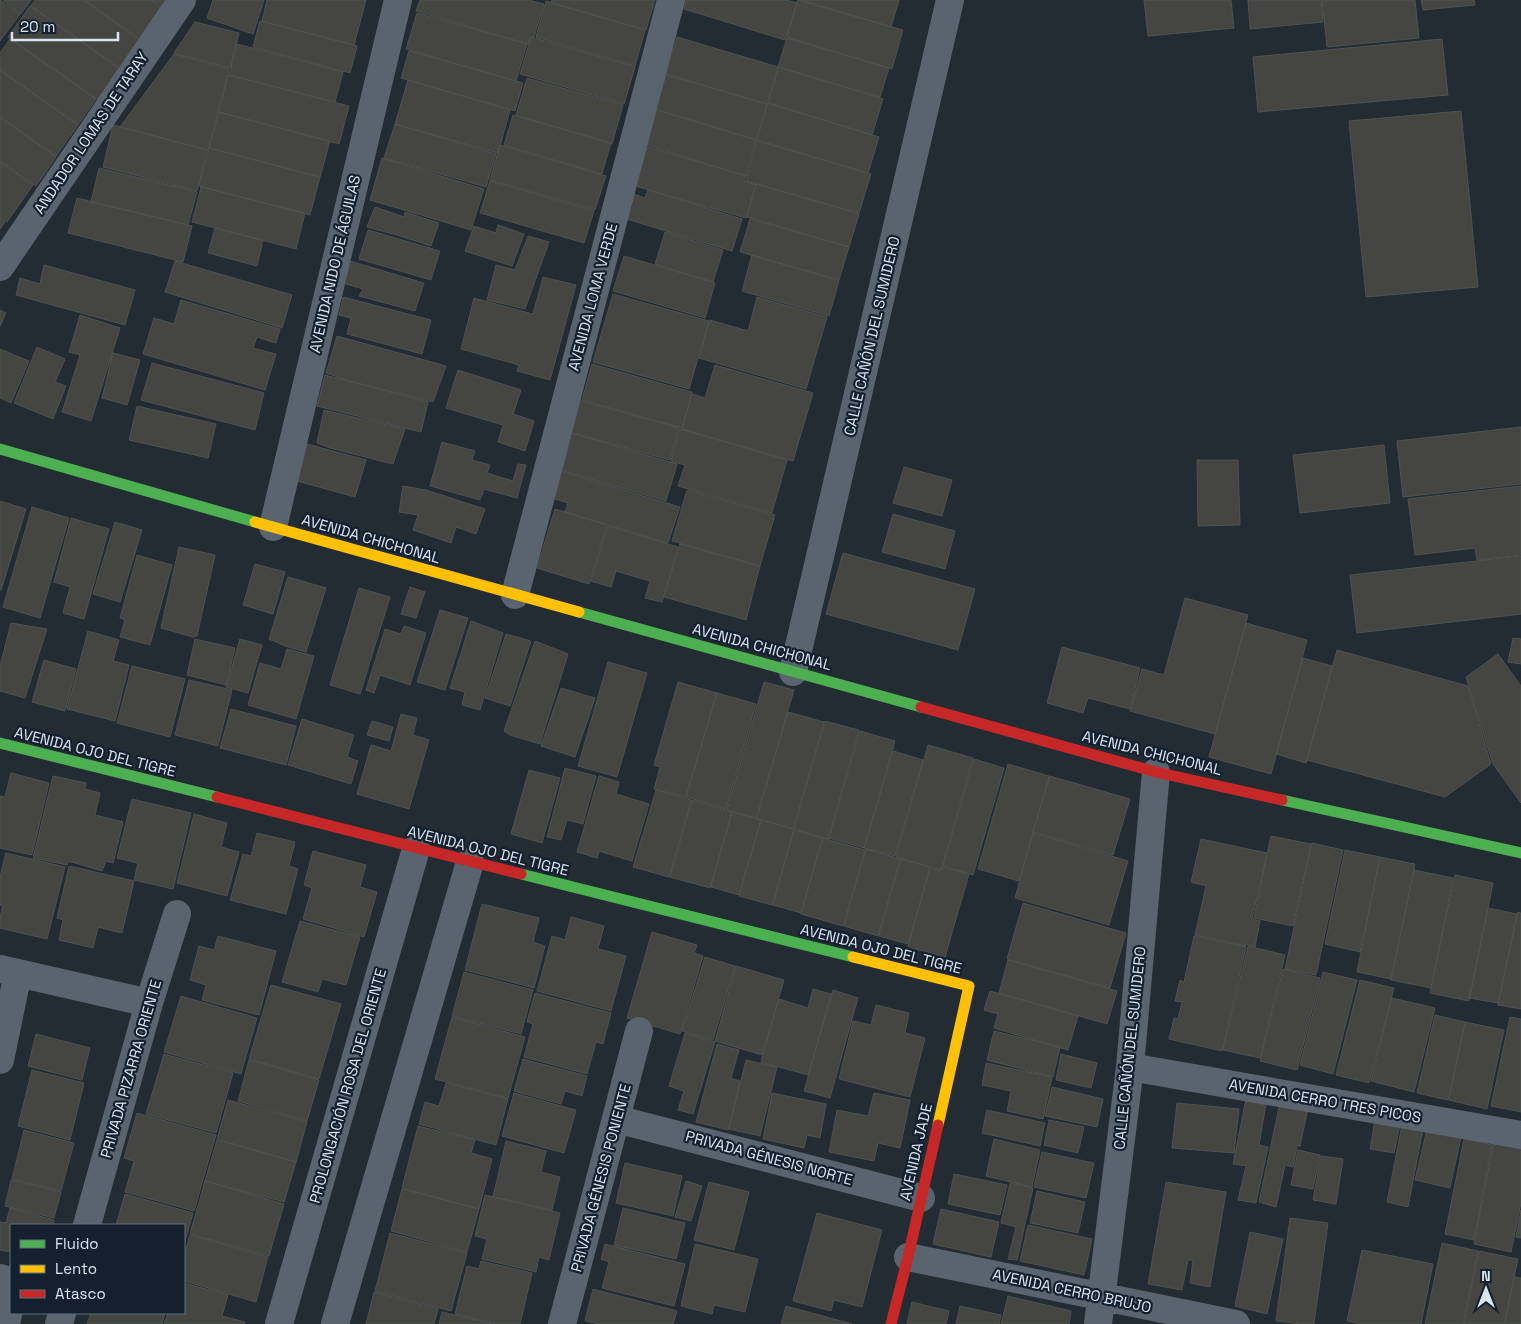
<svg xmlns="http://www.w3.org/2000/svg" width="1521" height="1324" font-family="'Space Grotesk',sans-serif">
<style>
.building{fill:#454641;stroke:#505252}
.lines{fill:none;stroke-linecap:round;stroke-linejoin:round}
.street{stroke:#5a646e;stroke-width:28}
.fast{stroke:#4caf50;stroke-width:11}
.slow{stroke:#ffc107;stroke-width:11}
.jam{stroke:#c62828;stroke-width:11}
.labels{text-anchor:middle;stroke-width:4.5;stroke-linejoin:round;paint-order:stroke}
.street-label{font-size:15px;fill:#dce5ef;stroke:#13212f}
</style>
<rect width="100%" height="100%" fill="#232b33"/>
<path class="building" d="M0,0L20,14L0,41Z
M3,0H31L21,14Z
M35,0H83L142,41L121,69L31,6Z
M84,0H151L164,10L142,41Z
M152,0H170L164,8Z
M213,0H264L253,34L207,18Z
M267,0H366L354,45L262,21Z
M420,0H529L544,4L534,37L531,36L528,44L416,11Z
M552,0H655L646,30L551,3Z
M686,0H786L797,3L785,40L684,9Z
M798,0L903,30L892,69L787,37Z
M801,0H899L891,27Z
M1144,0H1231L1234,28L1148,36Z
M1248,0H1321L1323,22L1250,29Z
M1322,0H1415L1419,38L1327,47Z
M1421,0H1474L1475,5L1423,10Z
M546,1L645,30L635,66L536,37Z
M30,6L120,69L98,100L8,37Z
M417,13L527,44L516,81L406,49Z
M260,21L357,46L350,73L253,47Z
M195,22L239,33L230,68L174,53Z
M531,37L635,67L624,104L520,74Z
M677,37L778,67L767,104L666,74Z
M787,38L889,68L880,97L778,67Z
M10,39L96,99L78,125L0,70V53Z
M1442,39L1448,95L1258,112L1253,57Z
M237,44L343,72L335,102L229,75Z
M409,51L523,83L515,111L401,78Z
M174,54L229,69L208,150L120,127Z
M779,67L883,99L872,135L768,103Z
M0,70L78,125L56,156L0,117Z
M228,75L349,106L339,144L219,112Z
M666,75L767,104L756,140L656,109Z
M527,78L623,105L612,144L516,115Z
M408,80L510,110L498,153L395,124Z
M768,103L879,137L868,173L757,140Z
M656,110L756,140L746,176L646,145Z
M1461,111L1478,287L1366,297L1349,121Z
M219,112L330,141L320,177L209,148Z
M513,115L611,143L602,174L504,145Z
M0,117L56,157L36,186L0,161Z
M395,124L496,154L486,187L384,158Z
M113,125L207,150L197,191L103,167Z
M757,141L871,174L859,213L746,181Z
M500,145L606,176L595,210L490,180Z
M647,147L746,176L744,181L756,185L746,218L635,186Z
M209,148L320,177L310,215L199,186Z
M382,158L484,189L471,230L370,200Z
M0,162L33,185L7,222L0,217Z
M99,168L197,192L188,225L91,202Z
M490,181L594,211L584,243L480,213Z
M756,184L859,214L849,247L747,217Z
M201,187L305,213L296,249L192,222Z
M648,190L742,219L732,251L623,218L631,193L645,198Z
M77,198L192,226L183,262L68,233Z
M375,207L404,217L405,212L439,223L431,246L397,235L367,227Z
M0,218L5,222L0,229Z
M750,219L849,247L839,280L740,252Z
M498,225L524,234L512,266L465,251L474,226L496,233Z
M215,228L263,240L257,266L208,253Z
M368,230L440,251L431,280L359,259Z
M665,232L723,250L713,282L655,264Z
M528,236L549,242L525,309L487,300L496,265L515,270Z
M752,255L839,281L829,316L742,291Z
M624,256L715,283L705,318L613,291Z
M175,261L292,295L282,328L165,292Z
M350,261L424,283L415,311L359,296L363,289L343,283Z
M44,265L135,290L125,325L16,295L20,278L40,284Z
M543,277L576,285L550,380L517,371L519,365L461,349L474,298L533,314Z
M613,294L709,321L689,389L593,362Z
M343,297L431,320L422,354L347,334L351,318L339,315Z
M757,297L827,317L806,389L699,358L710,320L748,331Z
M181,300L280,329L276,343L257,337L253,348L276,354L265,390L143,354L154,318L174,324Z
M0,310L6,313L0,326Z
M80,315L120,328L91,421L62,412L80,355L69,352Z
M337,336L446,366L433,402L350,381L326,373Z
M37,347L65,359L55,382L66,386L53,419L14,403Z
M0,349L29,361L11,403L0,398Z
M113,353L140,360L127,405L102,398Z
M152,363L264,393L255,430L141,400Z
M592,364L692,392L682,428L582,400Z
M715,365L813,393L793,461L682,429L692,394L705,398Z
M458,370L521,390L513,414L534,421L525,451L498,442L503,425L446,408Z
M325,375L428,402L421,432L317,406Z
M578,400L679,428L670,460L569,432Z
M137,406L216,424L208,458L129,440Z
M324,410L405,429L393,464L330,448L317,443Z
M1521,427V484L1403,497L1397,441Z
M680,429L787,460L772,513L678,486L685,465L671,461Z
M571,433L677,464L666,501L560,470Z
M442,442L475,451L472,460L490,465L487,473L513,481L518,464L526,465L517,498L484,489L480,500L430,486Z
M307,444L366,460L355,497L297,481Z
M1384,445L1390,503L1300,513L1293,455Z
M1197,460H1238L1240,525L1198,526Z
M904,467L952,480L942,516L893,503Z
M560,471L680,507L668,543L565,512L568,503L552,498Z
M403,486L426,490L485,509L476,534L456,527L451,543L413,530L418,515L399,512Z
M1521,486V555L1477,560L1475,548L1415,555L1408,499Z
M687,490L775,515L760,566L672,541Z
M0,501L26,509L1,590H0Z
M32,507L69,518L40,618L3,607Z
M555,509L607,525L589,584L537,568Z
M893,514L955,531L945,569L882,552Z
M71,518L109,529L84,619L63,613L70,587L54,582Z
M115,522L142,530L120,602L93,594Z
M608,526L678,547L662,602L645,598L650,581L616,571L611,587L591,581Z
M680,544L760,566L746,620L664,597Z
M179,547L215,555L197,636L193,637L161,628Z
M843,553L975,589L958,650L826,614Z
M137,555L172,565L150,645L120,637L125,620L120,618Z
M1521,556V614L1357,633L1350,575Z
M255,564L285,572L273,614L243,605Z
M288,577L326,588L306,652L285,646L269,639Z
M410,587L425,592L416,618L401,614Z
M359,588L390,597L360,694L330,685Z
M1185,598L1248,615L1215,734L1130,711L1142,669L1164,675Z
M440,610L468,618L445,690L417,682Z
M471,621L503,633L480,710L462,705L465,692L450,688Z
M11,623L47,629L25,698L0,691V666Z
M1246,623L1307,640L1271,774L1209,757Z
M404,626L426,633L410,685L380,675L374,693L366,690L385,629L401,634Z
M88,631L119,640L113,661L129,665L115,721L67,709Z
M506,634L531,641L510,706L485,698Z
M1513,638L1521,639V664L1508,662Z
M195,639L235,648L226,685L187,675Z
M240,639L262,645L248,693L226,687Z
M535,641L568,654L540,744L510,735L504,731Z
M1062,647L1140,668L1130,709L1088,698L1083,713L1047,703Z
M287,649L314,656L296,719L248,705L260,663L281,669Z
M1337,650L1468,686L1491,764L1445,797L1307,760Z
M1498,654L1521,686V803L1493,764L1466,677Z
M1303,658L1332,666L1306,763L1276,754Z
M44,660L76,669L65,711L32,702Z
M608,662L647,673L617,777L578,766Z
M132,666L185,679L170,737L117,723Z
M189,680L232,690L218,746L175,735Z
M678,682L717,693L686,797L654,789L660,767L654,765Z
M764,682L794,690L756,818L727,810Z
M561,688L595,698L575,757L541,746Z
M717,693L756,704L726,809L686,797Z
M231,709L296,726L286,765L220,748Z
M788,712L824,722L793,829L757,818Z
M401,714L417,718L413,735L429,740L409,809L357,794L371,745L391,751Z
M302,719L354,735L347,757L358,761L351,784L288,765Z
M372,721L393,727L389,741L367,735Z
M825,721L859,730L828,839L794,829Z
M860,731L895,741L864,848L829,838Z
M928,745L973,758L941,870L896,857Z
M893,751L923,760L895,856L864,848Z
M974,759L1004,768L973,875L943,866Z
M1008,764L1049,776L1019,881L978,869Z
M565,768L596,776L583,824L567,820L561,840L547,837Z
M529,770L560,778L542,843L511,834Z
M11,773L49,783L32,855L0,848V796L5,797Z
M53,776L86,783L85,789L100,793L95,815L123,822L113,863L106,861L102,871L68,861L67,865L33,858Z
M599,776L619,782L616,794L649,804L632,861L599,851L597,858L577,852Z
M1050,776L1130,799L1113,855L1033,832Z
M656,790L691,800L669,877L633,867Z
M132,799L191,813L173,889L134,880L138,863L117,858Z
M692,800L732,812L710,888L670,877Z
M732,812L761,820L739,895L711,887Z
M194,814L227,823L221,847L239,852L227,896L177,883Z
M761,820L794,829L772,905L739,896Z
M794,830L822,838L801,913L773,905Z
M257,833L295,842L289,866L298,869L286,914L230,900L243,854L251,856Z
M1033,833L1128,861L1109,925L1015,898Z
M1271,836L1311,844L1293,926L1254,918Z
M823,838L865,850L843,926L801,914Z
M1201,839L1267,853L1252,919L1260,921L1255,947L1246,944V946L1195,935L1206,886L1191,882Z
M1312,843L1343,850L1316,975L1285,969Z
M866,849L900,859L878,936L844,926Z
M1345,850L1380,857L1360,952L1325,944Z
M313,851L366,865L360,887L377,892L364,937L303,919L312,888L304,885Z
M6,853L65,867L47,939L0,928V917L3,905H0V877Z
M1380,857L1415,864L1391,979L1357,972Z
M901,859L930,867L908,944L879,936Z
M69,866L134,881L122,933L98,927L93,948L59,940L63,920L57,918Z
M942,867L969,874L945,957L908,947L930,868L941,871Z
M1414,870L1453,878L1431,988L1391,980Z
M1455,875L1493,883L1469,1001L1430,993Z
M1023,903L1126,933L1110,988L1007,959Z
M482,904L539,918L533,942L545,946L534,988L465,970Z
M1488,908L1517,914L1498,1003L1469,998Z
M1518,912L1521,913V1009L1498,1005Z
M571,917L604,926L598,949L626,956L611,1011L537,991L552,936L565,940Z
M300,921L360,937L346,985L322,979L318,992L282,982Z
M652,932L697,945L694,953L703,956L680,1034L627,1018Z
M218,936L276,951L259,1015L202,1000L206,985L190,980L199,946L214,950Z
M1194,936L1246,947L1222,1051L1169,1039L1174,1018L1178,1019L1182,1002L1175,1001L1180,980L1184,982Z
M1248,946L1285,955L1260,1058L1223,1050Z
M705,957L735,966L713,1040L682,1031Z
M1008,960L1117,991L1107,1024L999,993Z
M736,966L784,980L762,1055L715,1041Z
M1283,969L1320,978L1297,1070L1260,1061Z
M464,972L533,990L521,1034L452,1016Z
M1323,972L1357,980L1333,1074L1300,1065Z
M1360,980L1394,988L1369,1083L1336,1075Z
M271,985L341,1004L319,1079L249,1059Z
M813,989L831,994L808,1075L761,1062L779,999L808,1008Z
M833,990L858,998L830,1098L804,1091Z
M990,991L1078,1016L1068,1050L994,1028L998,1014L984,1010Z
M535,993L611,1013L603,1044L596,1042L587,1074L524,1057L533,1024L527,1022Z
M181,996L257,1018L241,1074L164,1052Z
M1392,998L1435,1008L1414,1092L1371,1081Z
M876,1005L909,1013L905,1033L925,1038L910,1097L839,1079L853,1021L871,1025Z
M1435,1015L1465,1022L1448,1100L1417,1093Z
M452,1017L525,1037L508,1098L435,1079Z
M1510,1017L1521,1019V1112L1491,1106Z
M1465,1022L1504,1030L1487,1109L1449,1100Z
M994,1031L1060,1047L1053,1077L987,1060Z
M685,1033L715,1042L693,1114L678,1110L684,1091L669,1086Z
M36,1034L90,1048L82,1080L28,1066Z
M717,1044L739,1050L731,1078L740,1081L728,1130L696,1122Z
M164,1054L233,1073L216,1133L146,1114Z
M1061,1054L1097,1063L1091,1088L1056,1080Z
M523,1059L587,1076L582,1096L565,1091L561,1104L514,1091Z
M249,1060L319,1080L307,1121L238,1101Z
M746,1060L777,1067L760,1136L729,1129Z
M986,1063L1052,1077L1043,1119L1007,1111L1011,1091L982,1085Z
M32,1070L84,1083L70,1140L18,1126Z
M446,1083L508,1099L496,1145L419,1124L425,1102L439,1106Z
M1052,1087L1103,1099L1097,1127L1045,1116Z
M514,1093L576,1110L564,1153L502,1136Z
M772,1093L826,1104L820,1138L807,1135L804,1148L763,1139Z
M874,1093L910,1100L900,1148L878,1143L874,1161L829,1152L837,1110L868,1116Z
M1247,1094L1267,1098L1259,1145L1268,1147L1256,1203L1238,1200L1246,1166L1233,1164Z
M1281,1098L1309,1104L1300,1146H1297L1293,1167L1285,1165L1276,1207L1259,1202Z
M228,1100L307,1122L296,1162L217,1139Z
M1177,1103L1239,1109L1234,1153L1172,1148Z
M987,1110L1045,1123L1040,1146L982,1133Z
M137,1113L216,1135L194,1211L125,1192L134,1161L124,1158Z
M1376,1114L1401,1119L1394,1153L1370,1149Z
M1049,1120L1084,1127L1078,1153L1044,1145Z
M1402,1125L1423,1129L1408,1207L1387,1202Z
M418,1126L475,1140L471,1153L492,1159L479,1209L402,1188Z
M1427,1129L1461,1137L1450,1188L1415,1180Z
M24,1130L74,1143L61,1191L12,1179Z
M994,1139L1040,1150L1032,1187L986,1176Z
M1464,1139L1492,1145L1474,1240L1445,1234Z
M217,1140L296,1162L284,1202L205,1181Z
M506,1141L546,1151L541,1172L560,1177L552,1210L493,1197Z
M1494,1141L1521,1146V1203L1511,1252L1474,1244Z
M1298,1150L1320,1155L1313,1189L1291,1185Z
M1042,1152L1094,1163L1086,1198L1034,1187Z
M1321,1156L1343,1159L1336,1204L1313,1200Z
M625,1163L682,1176L673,1216L616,1203Z
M954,1174L1007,1185L1000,1215L948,1204Z
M11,1180L61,1192L54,1218L5,1206Z
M205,1181L284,1204L269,1256L190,1234Z
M686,1181L702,1186L691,1221L675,1217Z
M709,1182L749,1192L734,1250L694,1240Z
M1166,1182L1226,1192L1210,1287L1190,1283L1193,1260H1188L1182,1290L1148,1284Z
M1010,1183L1033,1188L1017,1260L1008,1259L1016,1227L1001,1223Z
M402,1189L479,1209L467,1252L391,1231Z
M1037,1191L1085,1202L1078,1233L1030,1223Z
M125,1194L193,1213L184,1245V1225H116Z
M485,1195L560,1213L549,1260L539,1257L536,1272L482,1259L487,1239L475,1236Z
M10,1208L54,1220L53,1225H11V1252L0,1250V1222L6,1223Z
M623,1208L685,1223L676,1259L614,1245Z
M941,1209L999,1222L991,1257L933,1244Z
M1521,1210V1238L1516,1237Z
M817,1213L882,1230L862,1307L834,1300L831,1311L793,1301Z
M1290,1218L1328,1223L1314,1324H1300L1276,1321Z
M1028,1225L1092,1239L1084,1275L1020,1261Z
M1250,1232L1283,1239L1267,1314L1235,1306Z
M390,1233L467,1253L451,1311L375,1291Z
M190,1235L268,1257L256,1302L184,1281V1255Z
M1442,1243L1478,1251L1463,1324H1425Z
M605,1244L685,1264L674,1306L602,1288L609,1262L601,1259Z
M695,1244L758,1259L745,1312L714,1305L712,1314L681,1306Z
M1362,1250L1433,1264L1421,1324H1360L1347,1321Z
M1479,1251L1518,1259L1504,1324H1464Z
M481,1261L532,1273L520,1324H496L455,1314L467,1266L479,1269Z
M1514,1277L1521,1278V1324H1505Z
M184,1283L228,1295L222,1316L245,1322L244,1324H164L168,1313H184Z
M593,1289L677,1311L673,1324H598L585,1321Z
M374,1292L438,1309L434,1324H366Z
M1008,1296L1071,1311L1069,1324H1001Z
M912,1302L949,1311L946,1324H907Z
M786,1306L852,1324H781Z
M960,1306L1001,1315L999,1324H956Z
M442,1312L492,1324H439Z
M91,1313H165L162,1324H87Z"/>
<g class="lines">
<path class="street" d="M0,267L182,0
M273,527L398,0
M515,595L671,0
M793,672L950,0
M0,969L149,1003
M0,1060L18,973
M1130,1067L1521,1135
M616,1119L921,1198
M87,1225L149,1003L177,914
M908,1257L1236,1324
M0,1278L11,1282
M6,1324L11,1301
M59,1324L62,1313
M279,1324L416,849
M335,1324L470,862
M562,1324L639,1031
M1098,1324L1130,1067L1156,772"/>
<path class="fast" d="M0,449L255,522
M579,612L921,707
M0,743L217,797
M1282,800L1521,853
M521,874L853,957"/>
<path class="slow" d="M255,522L579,612
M853,957L969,986L938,1125"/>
<path class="jam" d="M921,707L1156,772L1282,800
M217,797L521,874
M891,1324L908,1257L938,1125"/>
</g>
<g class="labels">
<g class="street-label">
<text transform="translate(91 133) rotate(-56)" y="5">ANDADOR LOMAS DE TARAY</text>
<text transform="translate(335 264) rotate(-77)" y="5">AVENIDA NIDO DE ÁGUILAS</text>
<text transform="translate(593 297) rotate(-75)" y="5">AVENIDA LOMA VERDE</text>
<text transform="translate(872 336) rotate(-77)" y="5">CALLE CAÑÓN DEL SUMIDERO</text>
<text transform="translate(371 539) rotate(16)" y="5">AVENIDA CHICHONAL</text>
<text transform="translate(762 647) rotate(15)" y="5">AVENIDA CHICHONAL</text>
<text transform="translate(95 752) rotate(14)" y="5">AVENIDA OJO DEL TIGRE</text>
<text transform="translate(1152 753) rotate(14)" y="5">AVENIDA CHICHONAL</text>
<text transform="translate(488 851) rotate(14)" y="5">AVENIDA OJO DEL TIGRE</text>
<text transform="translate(881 949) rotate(14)" y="5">AVENIDA OJO DEL TIGRE</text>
<text transform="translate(1130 1048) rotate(-84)" y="5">CALLE CAÑÓN DEL SUMIDERO</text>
<text transform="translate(131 1069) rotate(-74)" y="5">PRIVADA PIZARRA ORIENTE</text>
<text transform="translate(348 1086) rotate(-74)" y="5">PROLONGACIÓN ROSA DEL ORIENTE</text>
<text transform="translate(1325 1101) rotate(10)" y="5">AVENIDA CERRO TRES PICOS</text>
<text transform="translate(916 1152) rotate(-77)" y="5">AVENIDA JADE</text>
<text transform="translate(769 1158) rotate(15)" y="5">PRIVADA GÉNESIS NORTE</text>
<text transform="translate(601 1178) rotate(-75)" y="5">PRIVADA GÉNESIS PONIENTE</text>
<text transform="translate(1072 1291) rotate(12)" y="5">AVENIDA CERRO BRUJO</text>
</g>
</g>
<rect x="10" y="1224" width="175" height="90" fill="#13212f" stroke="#636f7c"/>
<rect x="20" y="1240" width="25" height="8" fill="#4caf50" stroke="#636f7c"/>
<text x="55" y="1249" font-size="15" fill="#dce5ef">Fluido</text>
<rect x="20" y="1265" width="25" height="8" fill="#ffc107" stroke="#636f7c"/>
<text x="55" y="1274" font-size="15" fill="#dce5ef">Lento</text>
<rect x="20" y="1290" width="25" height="8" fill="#c62828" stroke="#636f7c"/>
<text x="55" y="1299" font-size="15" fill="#dce5ef">Atasco</text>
<g transform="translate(1486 1289)" stroke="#13212f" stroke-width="4" paint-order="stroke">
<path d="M0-4L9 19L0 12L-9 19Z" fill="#dce5ef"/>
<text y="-8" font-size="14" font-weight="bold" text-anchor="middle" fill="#dce5ef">N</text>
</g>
<path d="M12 32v8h106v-8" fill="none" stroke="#dce5ef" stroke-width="2.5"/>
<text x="20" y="32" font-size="15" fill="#dce5ef" stroke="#13212f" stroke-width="4" paint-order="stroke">20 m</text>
</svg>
